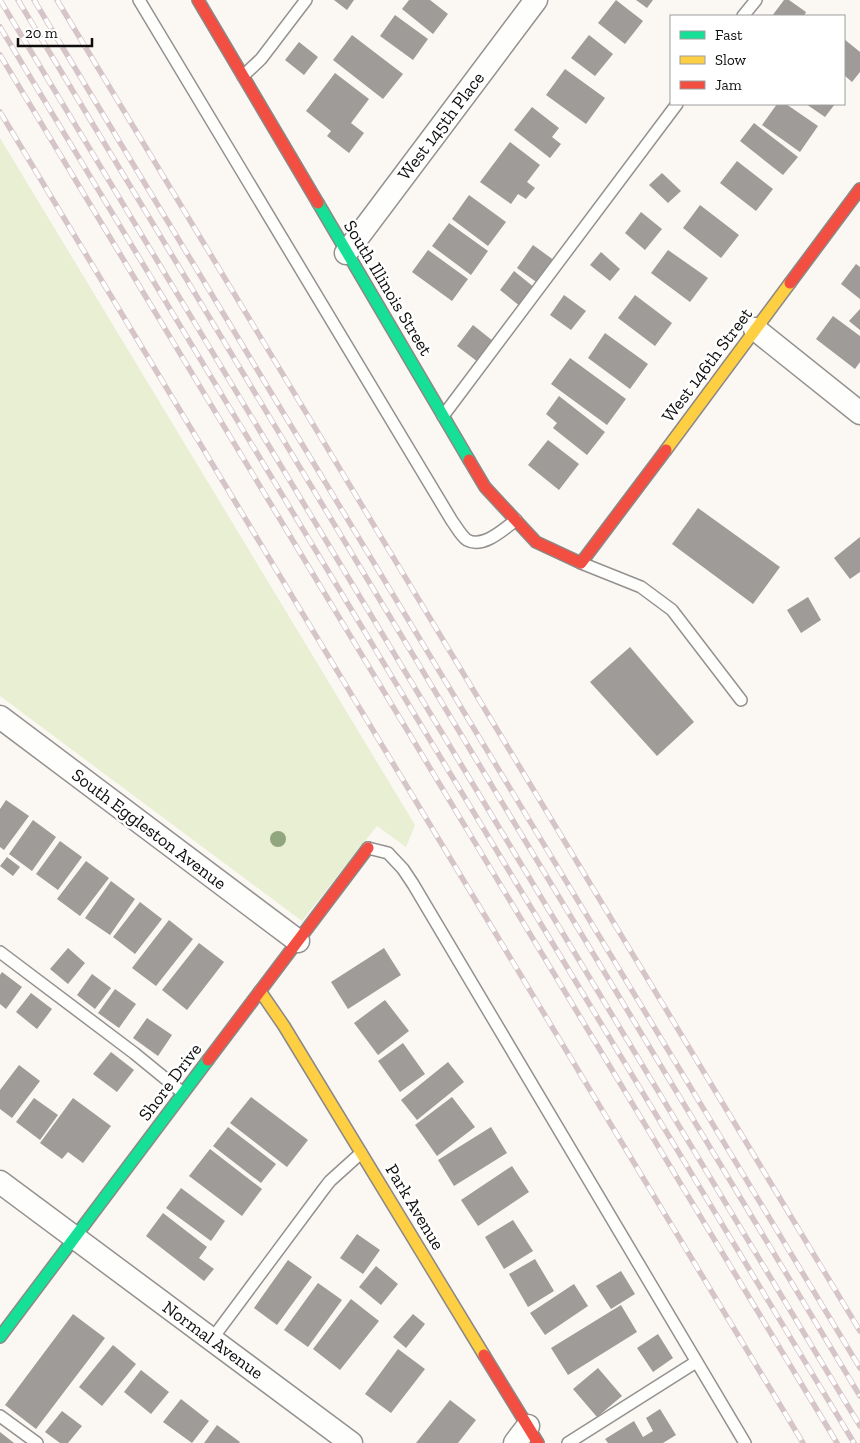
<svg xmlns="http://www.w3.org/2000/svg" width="860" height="1443" font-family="'Zilla Slab',serif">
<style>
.green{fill:#e9efd3}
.building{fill:#9e9b98}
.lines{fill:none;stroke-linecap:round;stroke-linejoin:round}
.lane-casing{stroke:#949290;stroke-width:14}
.street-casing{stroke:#949290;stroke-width:25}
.fast-casing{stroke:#8b8987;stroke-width:14}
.slow-casing{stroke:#8b8987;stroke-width:14}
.jam-casing{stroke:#8b8987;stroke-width:14}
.lane{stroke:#fefefd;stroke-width:11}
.street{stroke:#fefefd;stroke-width:22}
.fast{stroke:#16e098;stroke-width:11}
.slow{stroke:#ffcf43;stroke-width:11}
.jam{stroke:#f24e42;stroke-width:11}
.rail-casing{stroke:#d6c5c8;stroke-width:5.5}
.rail{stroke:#fff;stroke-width:4;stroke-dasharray:11;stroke-linecap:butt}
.tree{fill:#91a67e}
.labels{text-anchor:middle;stroke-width:5;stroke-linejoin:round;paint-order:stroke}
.street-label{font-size:18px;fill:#0d0d0d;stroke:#fff}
</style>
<rect width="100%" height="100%" fill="#fbf7f2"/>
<path class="green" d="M0,138L415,825L406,847L377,826L302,921L0,696Z"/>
<path class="building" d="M334,0H354L347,10Z
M409,0H430L448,14L433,34L402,9Z
M616,0L643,21L625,44L598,23Z
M636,0H653L647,8Z
M784,0H789L806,12L804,16H772Z
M395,15L428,39L413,60L380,36Z
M352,35L403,74L383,99L333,60Z
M589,35L613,54L595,76L571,58Z
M844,39L860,52V72L852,82L844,75Z
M299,42L318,57L304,75L285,60Z
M565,69L605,98L586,124L546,95Z
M335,73L369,99L351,123L364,133L349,153L327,136L331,131L306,111Z
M777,104H786L818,126L800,152L762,125Z
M806,104H835L825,117Z
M532,107L559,128L552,137L561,144L550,158L514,130Z
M754,123L798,157L783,175L740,141Z
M510,142L540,165L527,182L535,188L526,199L518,194L511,204L480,182Z
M737,161L773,189L756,211L720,183Z
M662,173L681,191L668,203L649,185Z
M469,195L506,222L488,246L452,219Z
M700,205L739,235L721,258L683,228Z
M641,212L662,229L645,250L625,233Z
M449,223L488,251L471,275L432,246Z
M533,245L555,261L539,284L517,268Z
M428,250L468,279L452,301L412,272Z
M668,250L708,278L690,302L651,273Z
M601,252L620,269L610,281L590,265Z
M856,264L860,267V299L841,284Z
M514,271L535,288L521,307L500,290Z
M564,295L586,311L571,330L550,315Z
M635,295L672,323L655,346L618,318Z
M860,309V330L849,321Z
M833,316L860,336V362L855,369L816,339Z
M473,325L493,341L478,362L457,346Z
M605,333L648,364L630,389L588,358Z
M570,358L626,399L607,425L551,384Z
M559,396L605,432L587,455L553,428L557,423L546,414Z
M548,440L579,464L559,490L528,465Z
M698,508L780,567L753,604L672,544Z
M860,537V572L850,579L834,558Z
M808,597L821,620L801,633L787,610Z
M630,647L694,722L657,756L590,682Z
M6,800L29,816L4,850L0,847V809Z
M33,820L56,837L32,871L9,854Z
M60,841L82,857L58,890L36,874Z
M7,857L20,867L13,876L0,866Z
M86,861L109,878L80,916L57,899Z
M111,881L135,899L110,935L85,918Z
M140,902L162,919L135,954L113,937Z
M169,920L193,939L156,986L132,968Z
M199,943L224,962L187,1010L162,990Z
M68,948L85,963L68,984L50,969Z
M384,948L401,975L348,1009L331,982Z
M2,972L22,987L6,1009L0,1004V975Z
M92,974L111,988L95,1009L77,995Z
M115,989L136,1004L119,1028L98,1013Z
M31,993L52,1009L37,1029L16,1012Z
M385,1000L409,1031L378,1055L354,1023Z
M147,1018L172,1035L158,1056L133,1038Z
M403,1043L425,1074L400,1092L378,1061Z
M111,1052L134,1070L117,1092L93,1074Z
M448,1062L464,1082L417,1120L401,1100Z
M19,1065L40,1081L12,1118L0,1109V1090Z
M251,1097L308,1140L287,1167L230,1123Z
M452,1097L475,1127L437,1156L415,1125Z
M34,1098L58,1115L40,1140L16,1122Z
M73,1098L111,1126L83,1163L68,1152L62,1159L40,1143Z
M228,1127L276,1164L261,1183L213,1146Z
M491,1127L507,1153L454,1186L438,1160Z
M210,1149L262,1189L242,1216L189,1176Z
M512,1166L529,1192L478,1226L461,1200Z
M181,1188L225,1221L211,1241L166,1208Z
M163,1213L207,1247L199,1258L214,1269L204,1281L146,1236Z
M513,1220L533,1251L504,1269L485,1237Z
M357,1234L380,1250L363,1274L340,1258Z
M535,1259L554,1291L528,1307L509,1274Z
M288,1260L312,1277L277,1325L254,1308Z
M376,1266L398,1284L381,1305L359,1287Z
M621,1271L635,1294L611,1309L596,1286Z
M318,1283L342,1300L308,1347L284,1330Z
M574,1284L588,1306L545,1335L530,1313Z
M351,1299L379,1321L340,1370L313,1349Z
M621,1305L637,1332L568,1375L551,1348Z
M73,1314L105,1338L36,1429L5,1405Z
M413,1314L425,1324L406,1348L393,1337Z
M658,1334L673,1358L653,1372L637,1348Z
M113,1345L136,1364L102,1406L79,1387Z
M398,1349L425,1369L391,1413L365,1394Z
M598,1368L622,1396L597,1417L573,1389Z
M141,1370L169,1392L151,1414L124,1392Z
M181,1399L209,1421L192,1443L163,1422Z
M450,1400L476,1420L458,1443H416Z
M660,1409L676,1435L663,1443H608L605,1439L634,1421L643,1437L653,1431L646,1418Z
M62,1411L82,1426L68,1443H60L45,1432Z
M217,1425L240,1442L239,1443H204Z
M0,1432L14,1443H0Z"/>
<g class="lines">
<defs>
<path id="lane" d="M139,0L452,521C456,526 461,536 467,540C483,549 504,529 516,520
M743,16L756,0
M243,76L261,59L306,0
M443,416L677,104
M581,563L641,587L672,610L741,700
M368,848L388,853L403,869L413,884L745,1443
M0,952L134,1053L183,1093
M212,1339L323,1190L330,1181L361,1153
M0,1416L37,1443
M568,1443L696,1362"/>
<path id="street" d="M346,253L536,0
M755,329L860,413
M0,717L298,941
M0,1182L351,1443
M515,1443L528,1426"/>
<path id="fast" d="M318,203L469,460
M0,1337L208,1060"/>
<path id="slow" d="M666,450L790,283
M260,991L284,1026L484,1355"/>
<path id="jam" d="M198,0L318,203
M790,283L860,189
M469,460L485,487L536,542L581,563L666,450
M208,1060L368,848
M484,1355L538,1443"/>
</defs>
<use href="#lane" class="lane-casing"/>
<use href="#street" class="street-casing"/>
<use href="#fast" class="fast-casing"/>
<use href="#slow" class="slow-casing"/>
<use href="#jam" class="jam-casing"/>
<use href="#lane" class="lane"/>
<use href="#street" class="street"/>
<use href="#fast" class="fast"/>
<use href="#slow" class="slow"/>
<use href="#jam" class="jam"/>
<defs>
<path id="rail" d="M0,0L860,1426
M18,0L860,1396
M34,0L860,1368
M57,0L860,1331
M0,27L854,1443
M0,55L837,1443
M0,112L803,1443"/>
</defs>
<use href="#rail" class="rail-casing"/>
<use href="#rail" class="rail"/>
</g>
<circle class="tree" cx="278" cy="839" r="8"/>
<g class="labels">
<g class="street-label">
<text transform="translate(441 126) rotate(-53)" y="6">West 145th Place</text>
<text transform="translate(388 288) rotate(59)" y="6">South Illinois Street</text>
<text transform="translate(707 365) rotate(-53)" y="6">West 146th Street</text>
<text transform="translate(149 829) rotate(37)" y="6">South Eggleston Avenue</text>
<text transform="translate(170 1082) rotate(-53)" y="6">Shore Drive</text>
<text transform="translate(415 1207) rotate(59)" y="6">Park Avenue</text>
<text transform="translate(213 1340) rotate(36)" y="6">Normal Avenue</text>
</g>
</g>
<rect x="670" y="15" width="175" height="90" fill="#ffffff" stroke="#9e9e9e"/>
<rect x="680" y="31" width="25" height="8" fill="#16e098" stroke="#9e9e9e"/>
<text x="715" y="40" font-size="15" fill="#0d0d0d">Fast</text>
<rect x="680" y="56" width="25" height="8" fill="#ffcf43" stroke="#9e9e9e"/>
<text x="715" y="65" font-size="15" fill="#0d0d0d">Slow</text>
<rect x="680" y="81" width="25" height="8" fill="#f24e42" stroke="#9e9e9e"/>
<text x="715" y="90" font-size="15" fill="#0d0d0d">Jam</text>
<path d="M18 38v8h74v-8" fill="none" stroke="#0d0d0d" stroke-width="2.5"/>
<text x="25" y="38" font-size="15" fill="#0d0d0d" stroke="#ffffff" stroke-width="4" paint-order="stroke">20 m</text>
</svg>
